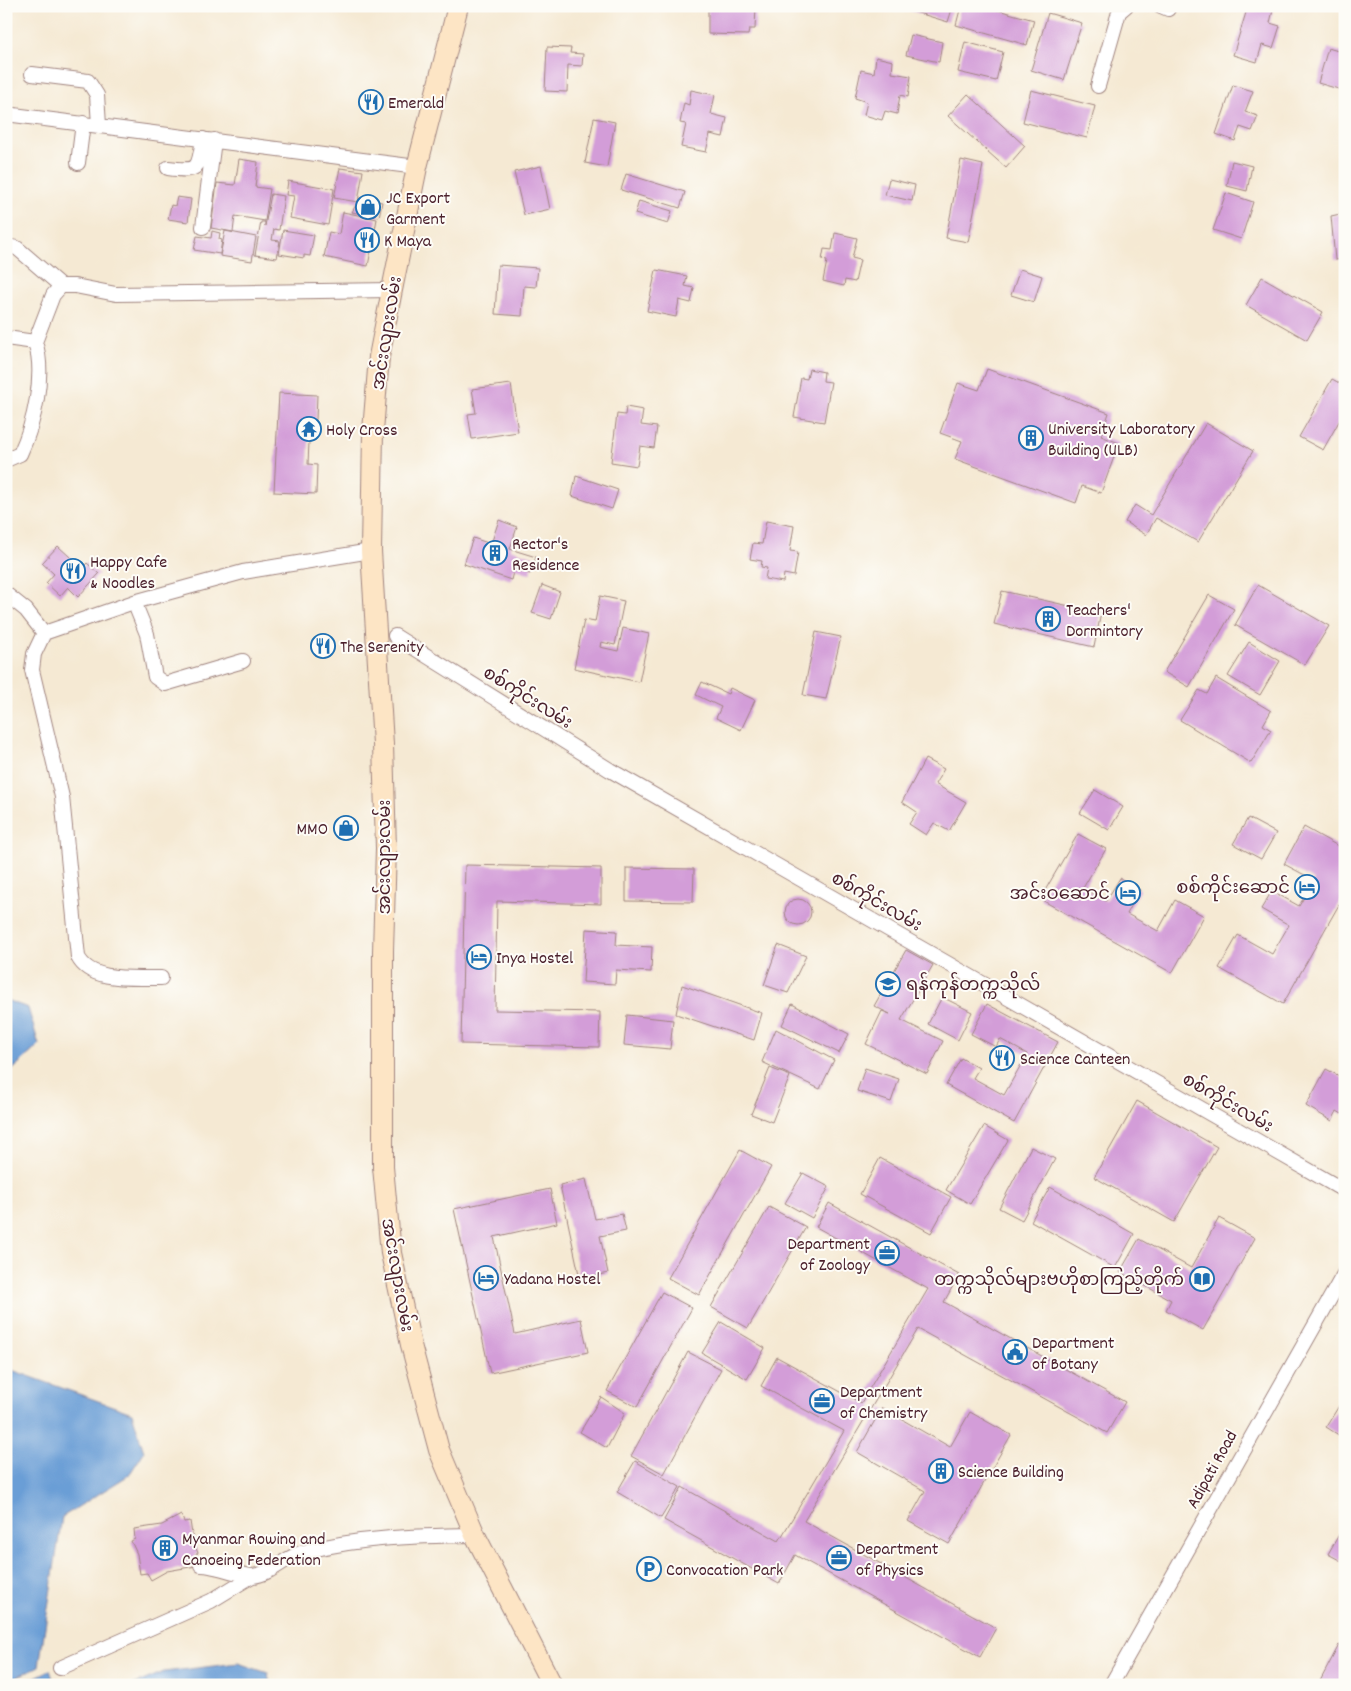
<svg xmlns="http://www.w3.org/2000/svg" width="1351" height="1691" font-family="Dekko,'Noto Sans Myanmar',sans-serif">
<style>
.water{fill:#6a9ed6;stroke:#5a5e80}
.building{fill:#d39dd8}
.lines{fill:none;stroke-linecap:round;stroke-linejoin:round}
.street-casing{stroke:#a0847f;stroke-width:16}
.secondary-casing{stroke:#a0847f;stroke-width:22}
.street{stroke:#fff;stroke-width:14}
.secondary{stroke:#fde5c5;stroke-width:20}
.labels{text-anchor:middle;stroke-width:4;stroke-linejoin:round;paint-order:stroke}
.poi-label{font-size:18px;fill:#4a1f2b;stroke:#fdfcf7;text-anchor:start}
.street-label{font-size:18px;fill:#4a1f2b;stroke:#fdfcf7}
</style>
<rect width="100%" height="100%" fill="#fdfcf7"/>
<filter id="ink" filterUnits="userSpaceOnUse"><feTurbulence type="fractalNoise" baseFrequency=".02" numOctaves="2"/><feDisplacementMap in="SourceGraphic" scale="10" xChannelSelector="R" yChannelSelector="G"/><feConvolveMatrix kernelMatrix="1 2 1 2 8 2 1 2 1" color-interpolation-filters="sRGB"/></filter>
<filter id="wash" filterUnits="userSpaceOnUse"><feTurbulence type="fractalNoise" baseFrequency=".0096" numOctaves="4" result="noise"/><feDisplacementMap in="SourceGraphic" scale="20" xChannelSelector="R" yChannelSelector="G"/><feGaussianBlur stdDeviation="1.12" result="paint"/><feColorMatrix in="noise" values="0 0 0 0 0 0 0 0 0 0 0 0 0 0 0 0 0 1.4 0 .05"/><feComposite in="paint" operator="in"/></filter>
<g filter="url(#wash)">
<rect width="100%" height="100%" fill="#f5e9d3"/>
<path class="water" d="M6,1000L28,1008L39,1045L6,1076Z
M6,1368L132,1413L144,1452L129,1475L62,1517L39,1666L6,1682Z
M238,1663L268,1673L270,1685H133L164,1672Z
M50,1670L55,1685H19Z"/>
<g id="blocks">
<path class="building" d="M708,6H756L755,29H749L748,35L708,34Z
M895,6H953L948,22Z
M961,6H983L1034,20L1027,45L956,25Z
M1248,6H1260L1273,10L1270,23L1280,26L1273,48L1262,45L1257,62L1233,55Z
M1048,13L1082,23L1064,80L1031,70Z
M911,35L942,42L939,62L906,55Z
M965,42L1003,52L996,81L958,72Z
M547,47L571,48L570,53L583,54L582,66L568,65L567,92L545,91Z
M1328,48L1345,53V81L1342,90L1318,83Z
M876,57L893,61L892,73L911,76L908,97L900,95L897,114L885,111L882,120L864,115L867,102L855,98L861,70L874,73Z
M1233,85L1253,91L1245,112L1258,116L1252,131L1240,127L1235,141L1216,134Z
M691,90L715,95L711,114L727,118L723,137L710,134L706,152L681,147L686,124L680,123L684,103L689,105Z
M1031,90L1095,106L1087,138L1023,122Z
M968,94L1025,146L1006,168L948,116Z
M594,118L615,122L607,167L585,163Z
M239,159L258,162L255,187L270,189L265,221L235,216L233,232L211,228L217,183L235,185Z
M961,160L983,165L968,242L946,238Z
M1232,161L1252,166L1247,191L1227,186Z
M541,166L550,209L524,215L514,172Z
M340,168L363,171L358,202L334,198Z
M626,174L685,192L680,208L621,190Z
M889,179L915,185L912,201L885,195Z
M288,181L334,189L328,225L290,218L294,196L286,195Z
M1226,193L1253,202L1241,239L1213,230Z
M271,194L284,196L279,230L274,229L272,240L280,241L277,258L255,255L261,222H265V226Z
M177,197L191,199L188,222L168,219L171,205L175,206Z
M360,198L382,202L379,217L352,212Z
M639,201L672,211L668,224L635,214Z
M343,212L377,219L368,266L324,257L329,232L339,234Z
M1345,213V259L1335,260L1331,216Z
M283,230L314,235L310,256L304,255V258L279,254Z
M212,231L220,233L219,239L222,240L220,254L194,250L197,236L211,238Z
M225,231L256,237L252,261L220,256Z
M835,233L857,238L852,258L860,260L855,282L845,280L844,286L823,281L827,261L822,260L824,249L832,250Z
M498,265L538,268L536,287L524,286L522,316L495,314Z
M1020,269L1042,276L1034,302L1011,295Z
M656,270L687,276L685,286L694,288L691,303L679,300L676,317L647,311Z
M1262,277L1323,312L1307,340L1246,305Z
M809,369L824,372L823,381L831,382L824,422L794,417L801,378L807,379Z
M987,369L1109,413L1101,436L1119,443L1101,493L1082,486L1076,503L955,459L962,441L940,433L958,383L979,390Z
M1332,379L1345,386V417L1342,416L1323,450L1299,437Z
M511,384L518,432L472,439L468,414L476,413L472,389Z
M279,393L317,395L316,420H310L308,464L317,465L316,494L274,492Z
M626,407L643,410L641,425L657,427L654,448L640,446L637,466L611,462L617,414L625,415Z
M1206,423L1253,451L1198,542L1156,518L1146,535L1125,522L1135,505L1151,515Z
M576,476L618,490L612,509L572,496Z
M499,520L517,527L510,549L536,557L530,574L514,568L511,580L464,564L473,538L491,544Z
M766,521L794,526L790,551L798,552L794,576L784,574L783,582L765,579L767,568L761,567L762,561L750,559L753,543L762,544Z
M58,546L82,568L87,563L99,574L78,597L68,587L60,596L46,583L54,574L42,563Z
M542,585L560,592L551,619L532,613Z
M1258,585L1329,626L1305,665L1235,625Z
M1002,591L1101,613L1094,647L994,624Z
M1209,595L1234,609L1189,687L1164,672Z
M600,596L624,601L615,645L601,642L600,647L618,651L623,628L649,634L639,682L574,668L584,620L595,622Z
M816,632L841,637L826,699L803,695Z
M1249,642L1280,661L1260,695L1228,676Z
M1216,678L1271,711L1263,725L1271,730L1251,763L1180,720L1199,690L1207,694Z
M702,682L728,694L730,688L755,700L741,730L716,718L721,707L696,695Z
M925,759L944,769L935,784L966,802L949,831L934,823L926,835L909,824L917,812L902,802Z
M1095,790L1123,807L1109,830L1080,813Z
M1248,818L1276,833L1261,859L1233,844Z
M1304,827L1345,850V894L1283,1004L1219,968L1238,935L1272,954L1289,925L1261,909L1272,891L1299,906L1314,880L1284,864Z
M1078,834L1106,849L1083,888L1106,901L1120,878L1140,890L1127,914L1158,931L1175,900L1204,916L1172,973L1040,899Z
M465,865L601,868V904L497,901L495,1010L600,1012L599,1047L461,1044Z
M626,868L694,869L693,902L626,901Z
M785 912a13 13 0 1 1 26 0a13 13 0 1 1-26 0Z
M586,929L617,931L616,945L652,947L651,972L616,970L615,984L583,982Z
M778,945L806,956L788,993L764,985Z
M906,950L933,965L901,1020L943,1041L927,1074L866,1044L882,1011L890,1014L874,1006Z
M682,985L762,1013L754,1040L676,1014Z
M942,997L972,1012L958,1040L928,1024Z
M792,1004L849,1034L839,1053L782,1025Z
M987,1004L1058,1042L1014,1123L946,1085L961,1058L979,1068L973,1078L1004,1095L1027,1054L1000,1039L996,1047L971,1034Z
M627,1015L673,1020L670,1049L624,1045Z
M776,1029L834,1060L820,1089L762,1062Z
M770,1068L790,1076L772,1122L751,1114Z
M865,1068L899,1079L891,1102L857,1091Z
M1326,1069L1345,1079V1109L1342,1114L1337,1111L1332,1121L1306,1106Z
M1137,1101L1217,1147L1174,1222L1094,1177Z
M984,1126L1008,1140L970,1204L946,1190Z
M1031,1147L1055,1159L1022,1220L999,1208Z
M740,1150L771,1167L699,1295L668,1278Z
M880,1158L951,1197L931,1233L860,1194Z
M803,1173L829,1187L812,1218L785,1203Z
M586,1179L595,1219L622,1214L626,1231L600,1236L608,1273L580,1279L560,1185Z
M1050,1187L1134,1234L1115,1268L1031,1221Z
M550,1189L557,1223L494,1237L515,1334L581,1319L588,1352L490,1373L454,1209Z
M829,1203L959,1275L944,1302L1125,1402L1107,1433L918,1329L804,1521L996,1628L980,1657L795,1555L779,1584L664,1520L682,1487L779,1541L844,1431L761,1386L777,1357L861,1403L928,1289L816,1227Z
M769,1207L806,1227L748,1328L711,1307Z
M1219,1218L1255,1238L1203,1330L1166,1310L1171,1300L1120,1272L1139,1239L1191,1268Z
M662,1292L692,1308L637,1407L607,1391Z
M721,1322L765,1348L747,1379L702,1353Z
M688,1352L721,1369L664,1474L631,1456Z
M1345,1396V1439L1326,1427Z
M601,1397L625,1413L607,1448L580,1432Z
M882,1408L950,1447L970,1412L1011,1435L949,1544L908,1521L925,1491L857,1452Z
M635,1461L680,1487L661,1518L617,1492Z
M181,1515L184,1522L190,1521L193,1541L198,1553L195,1555L196,1566L167,1571L151,1580L147,1573L140,1574L137,1554L131,1541L135,1539L134,1529L162,1525Z
M1345,1524V1563L1328,1554Z
M1339,1645L1345,1648V1685H1318Z"/>
</g>
</g>
<g filter="url(#ink)">
<use href="#blocks" fill-opacity="0" stroke="#a0847f" stroke-width="1"/>
<g class="lines">
<defs>
<path id="street" d="M1161,6L1168,9
M32,74L88,81L97,95L99,125
M1098,86L1119,12L1126,6
M6,114L417,167
M78,163L83,123
M168,168C200,172 198,169 203,139
M203,227L214,140
M6,246L17,248L61,286
M6,338L35,342L53,295L61,286H75L116,294L392,290
M6,460L20,454C34,424 46,374 35,342
M6,594L26,610L44,633
M134,602L147,634L155,677L165,684L243,661
M395,636L610,770L1345,1191
M161,978C136,977 91,983 78,957L62,797L32,670L34,654L44,633L134,602L243,572L371,551
M201,1565C215,1565 243,1576 253,1576C272,1574 286,1556 304,1552C359,1537 418,1536 475,1535
M60,1668L211,1601L252,1576
M1111,1685L1345,1272"/>
<path id="secondary" d="M458,6L417,167L392,290L379,357L373,431L371,551L383,744L386,848L383,951V1167L391,1253L411,1345L439,1450L475,1535L552,1685"/>
</defs>
<use href="#street" class="street-casing"/>
<use href="#secondary" class="secondary-casing"/>
<use href="#street" class="street"/>
<use href="#secondary" class="secondary"/>
</g>
</g>
<defs>
<symbol id="restaurant-ring" viewBox="-11 -11 22 22"><circle r="9.5" fill="#fdfcf7" stroke="#1f6fb2" stroke-width="1.5"/><path d="M-5-6h1v4h1v-4h1v4h1v-4h1v5L-1.5 .5V6h-2V.5L-5-1ZM5-6V6H3V1.5H1.5Q1.5-4 5-6Z" fill="#1f6fb2"/></symbol>
<symbol id="shop-ring" viewBox="-11 -11 22 22"><circle r="9.5" fill="#fdfcf7" stroke="#1f6fb2" stroke-width="1.5"/><path d="M-5-2.5h2.3a2.7 3.5 0 0 1 5.4 0H5L5.5 6h-11ZM-1.5-2.5h3a1.5 2.3 0 0 0-3 0Z" fill="#1f6fb2"/></symbol>
<symbol id="temple-ring" viewBox="-11 -11 22 22"><circle r="9.5" fill="#fdfcf7" stroke="#1f6fb2" stroke-width="1.5"/><path d="M0-6L5-2H3V0L6.5 2.5H4V6H1.5V3h-3V6H-4V2.5H-6.5L-3 0V-2H-5Z" fill="#1f6fb2"/></symbol>
<symbol id="building-ring" viewBox="-11 -11 22 22"><circle r="9.5" fill="#fdfcf7" stroke="#1f6fb2" stroke-width="1.5"/><path d="M-4-6H4V6H1V3H-1V6H-4ZM-2.5-4.3h1.7v1.8h-1.7ZM.8-4.3h1.7v1.8H.8ZM-2.5-1h1.7V.8h-1.7ZM.8-1h1.7V.8H.8Z" fill="#1f6fb2"/></symbol>
<symbol id="hotel-ring" viewBox="-11 -11 22 22"><circle r="9.5" fill="#fdfcf7" stroke="#1f6fb2" stroke-width="1.5"/><path d="M-6-4.5h1.5V1H6V5H4.5V3h-9V5H-6ZM-4 0a1.8 1.8 0 1 1 3.6 0ZM.5 0V-2.5h3Q6-2.5 6 0Z" fill="#1f6fb2"/></symbol>
<symbol id="university-ring" viewBox="-11 -11 22 22"><circle r="9.5" fill="#fdfcf7" stroke="#1f6fb2" stroke-width="1.5"/><path d="M0-5L7-2L0 1L-7-2ZM-4 1L0 2.5L4 1V4Q0 6-4 4Z" fill="#1f6fb2"/></symbol>
<symbol id="office-ring" viewBox="-11 -11 22 22"><circle r="9.5" fill="#fdfcf7" stroke="#1f6fb2" stroke-width="1.5"/><path d="M-6-3h4V-5.5h4V-3h4V5H-6ZM-1-4.5V-3h2v-1.5ZM-6 0V1H6V0Z" fill="#1f6fb2"/></symbol>
<symbol id="library-ring" viewBox="-11 -11 22 22"><circle r="9.5" fill="#fdfcf7" stroke="#1f6fb2" stroke-width="1.5"/><path d="M-6-4Q-3-5.5-.7-3.5V5Q-3 3-6 4ZM6-4Q3-5.5 .7-3.5V5Q3 3 6 4Z" fill="#1f6fb2"/></symbol>
<symbol id="civic-ring" viewBox="-11 -11 22 22"><circle r="9.5" fill="#fdfcf7" stroke="#1f6fb2" stroke-width="1.5"/><path d="M-.6-6.5H3V-4.5H.6V-3L4-1V1h2V6H-6V1h2V-1L-.6-3ZM-1.2 2.5V6h2.4V2.5Z" fill="#1f6fb2"/></symbol>
<symbol id="parking-ring" viewBox="-11 -11 22 22"><circle r="9.5" fill="#fdfcf7" stroke="#1f6fb2" stroke-width="1.5"/><path d="M-3.5-5.5H1a3.5 3.5 0 0 1 0 7H-1V5.5H-3.5ZM-1-3.4V-.6H.8a1.4 1.4 0 0 0 0-2.8Z" fill="#1f6fb2"/></symbol>
</defs>
<g fill-rule="evenodd">
<use href="#restaurant-ring" x="357" y="88" width="28" height="28"/>
<use href="#shop-ring" x="354" y="193" width="28" height="28"/>
<use href="#restaurant-ring" x="353" y="226" width="28" height="28"/>
<use href="#temple-ring" x="295" y="415" width="28" height="28"/>
<use href="#building-ring" x="1017" y="424" width="28" height="28"/>
<use href="#building-ring" x="481" y="539" width="28" height="28"/>
<use href="#restaurant-ring" x="59" y="557" width="28" height="28"/>
<use href="#building-ring" x="1034" y="605" width="28" height="28"/>
<use href="#restaurant-ring" x="309" y="632" width="28" height="28"/>
<use href="#shop-ring" x="332" y="814" width="28" height="28"/>
<use href="#hotel-ring" x="1293" y="873" width="28" height="28"/>
<use href="#hotel-ring" x="1114" y="879" width="28" height="28"/>
<use href="#hotel-ring" x="465" y="943" width="28" height="28"/>
<use href="#university-ring" x="874" y="970" width="28" height="28"/>
<use href="#restaurant-ring" x="988" y="1044" width="28" height="28"/>
<use href="#office-ring" x="873" y="1239" width="28" height="28"/>
<use href="#hotel-ring" x="472" y="1264" width="28" height="28"/>
<use href="#library-ring" x="1188" y="1265" width="28" height="28"/>
<use href="#civic-ring" x="1001" y="1338" width="28" height="28"/>
<use href="#office-ring" x="808" y="1387" width="28" height="28"/>
<use href="#building-ring" x="927" y="1457" width="28" height="28"/>
<use href="#building-ring" x="151" y="1534" width="28" height="28"/>
<use href="#office-ring" x="825" y="1544" width="28" height="28"/>
<use href="#parking-ring" x="635" y="1555" width="28" height="28"/>
</g>
<g class="labels">
<g class="poi-label">
<text x="388" y="108">Emerald</text>
<text x="386" y="203">JC Export<tspan x="386" dy="21">Garment</tspan></text>
<text x="384" y="246">K Maya</text>
<text x="1048" y="434">University Laboratory<tspan x="1048" dy="21">Building (ULB)</tspan></text>
<text x="326" y="435">Holy Cross</text>
<text x="512" y="549">Rector's<tspan x="512" dy="21">Residence</tspan></text>
<text x="90" y="567">Happy Cafe<tspan x="90" dy="21">&amp; Noodles</tspan></text>
<text x="1066" y="615">Teachers'<tspan x="1066" dy="21">Dormintory</tspan></text>
<text x="340" y="652">The Serenity</text>
<text x="328" y="834" text-anchor="end">MMO</text>
<text x="1290" y="893" text-anchor="end">စစ်ကိုင်းဆောင်</text>
<text x="1110" y="899" text-anchor="end">အင်းဝ‌ဆောင်</text>
<text x="496" y="963">Inya Hostel</text>
<text x="906" y="990">ရန်ကုန်တက္ကသိုလ်</text>
<text x="1020" y="1064">Science Canteen</text>
<text x="870" y="1249" text-anchor="end">Department<tspan x="870" dy="21">of Zoology</tspan></text>
<text x="504" y="1284">Yadana Hostel</text>
<text x="1184" y="1285" text-anchor="end">တက္ကသိုလ်များဗဟိုစာကြည့်တိုက်</text>
<text x="1032" y="1348">Department<tspan x="1032" dy="21">of Botany</tspan></text>
<text x="840" y="1397">Department<tspan x="840" dy="21">of Chemistry</tspan></text>
<text x="958" y="1477">Science Building</text>
<text x="182" y="1544">Myanmar Rowing and<tspan x="182" dy="21">Canoeing Federation</tspan></text>
<text x="856" y="1554">Department<tspan x="856" dy="21">of Physics</tspan></text>
<text x="666" y="1575">Convocation Park</text>
</g>
<g class="street-label">
<text transform="translate(386 333) rotate(-81)" y="6">အင်းလျားလမ်း</text>
<text transform="translate(528 697) rotate(32)" y="6">စစ်ကိုင်းလမ်း</text>
<text transform="translate(384 857) rotate(-90)" y="6">အင်းလျားလမ်း</text>
<text transform="translate(877 901) rotate(30)" y="6">စစ်ကိုင်းလမ်း</text>
<text transform="translate(1228 1102) rotate(30)" y="6">စစ်ကိုင်းလမ်း</text>
<text transform="translate(398 1275) rotate(80)" y="6">အင်းလျားလမ်း</text>
<text transform="translate(1211 1469) rotate(-61)" y="6">Adipati Road</text>
</g>
</g>
<rect width="1351" height="1691" fill="none" stroke="#fdfcf7" stroke-width="25"/>
</svg>
